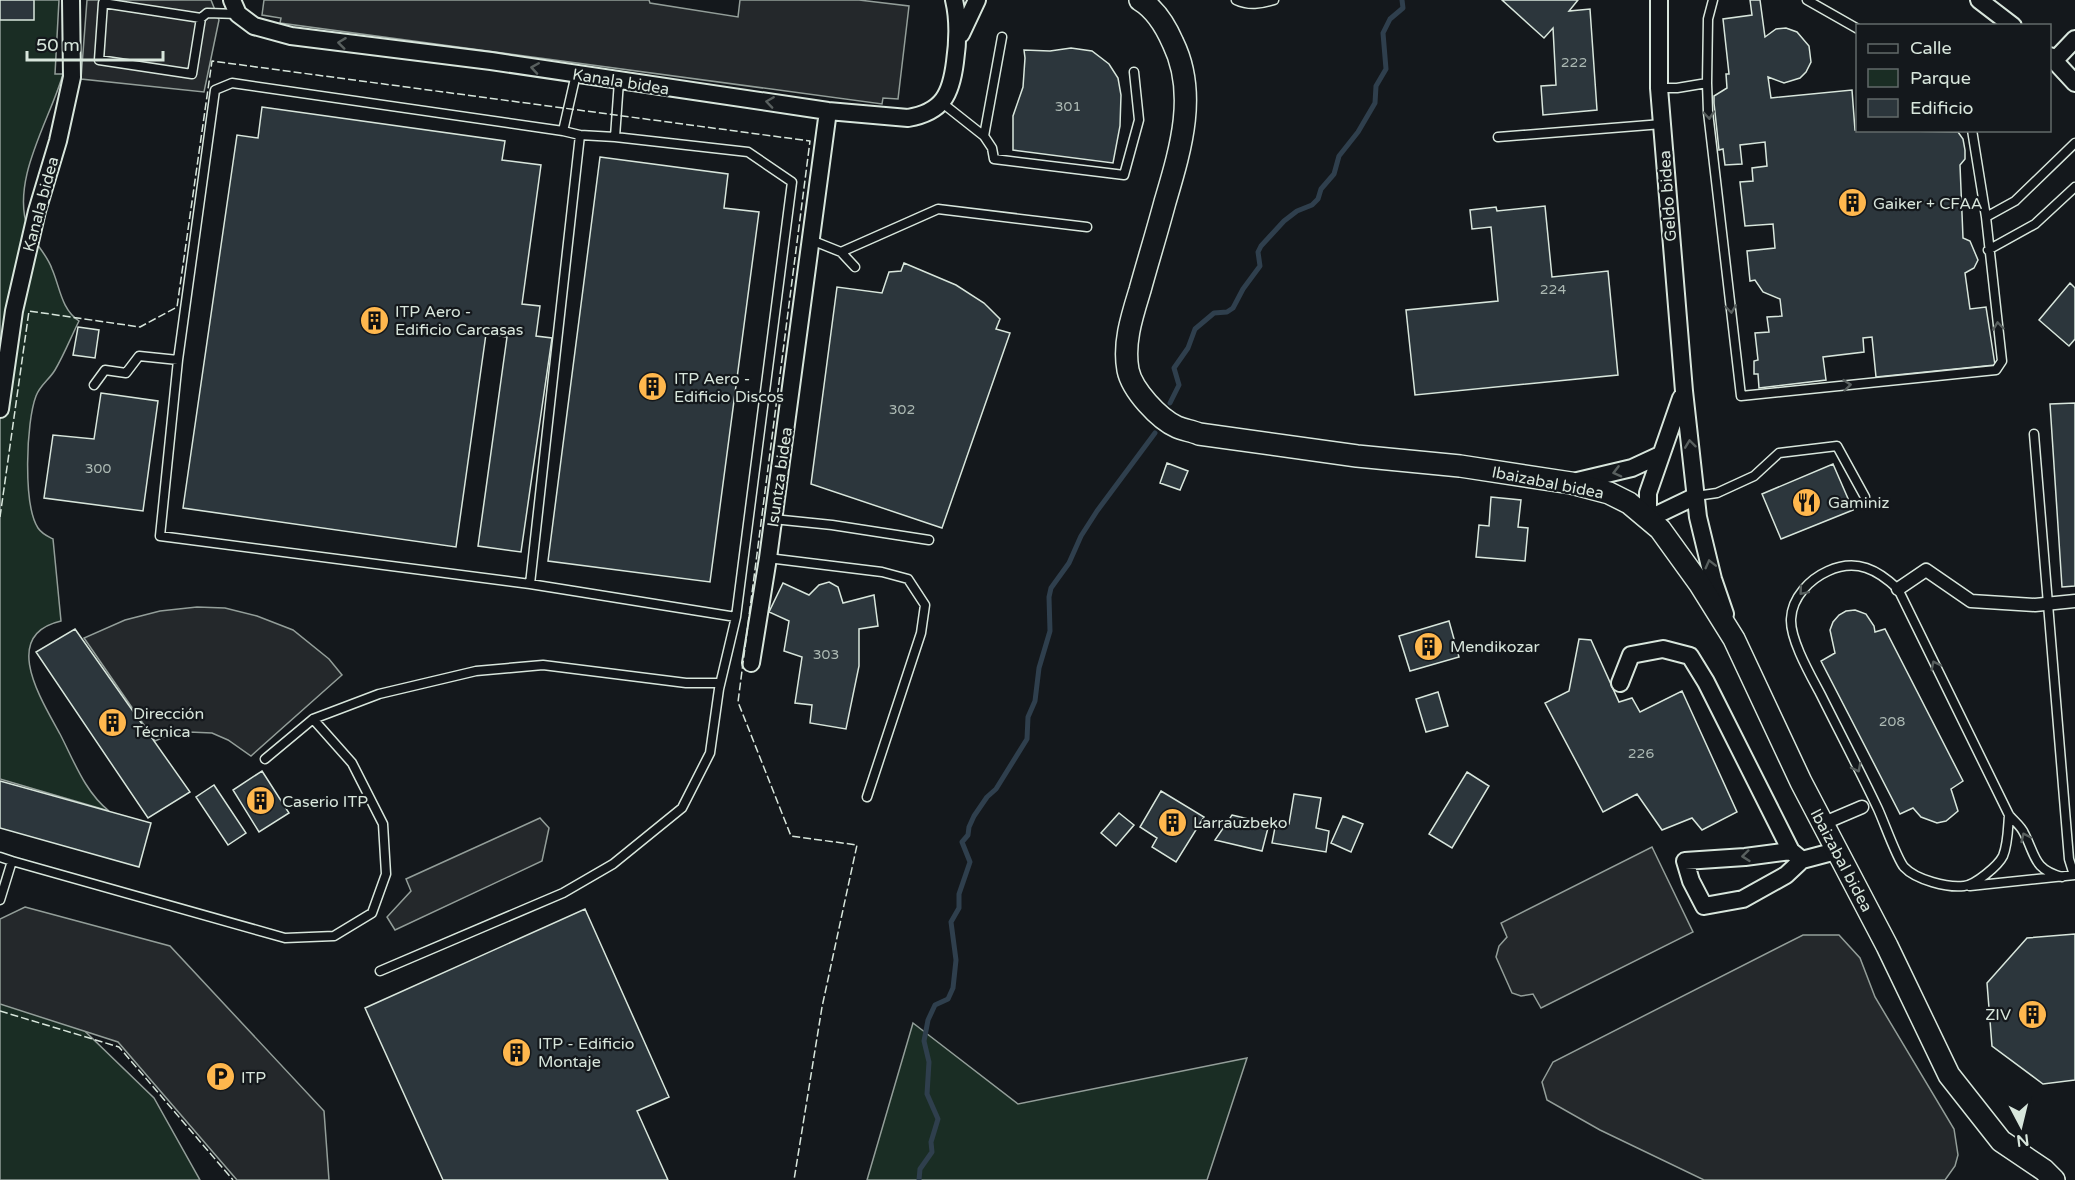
<svg xmlns="http://www.w3.org/2000/svg" width="2075" height="1180" font-family="'Varela Round',sans-serif">
<style>
.green{fill:#1a2d24;stroke:#939e99;stroke-width:1.5}
.parking{fill:#24282b;stroke:#939e99;stroke-width:1.5}
.lines{fill:none;stroke-linecap:round;stroke-linejoin:round}
.stream{stroke:#2f3f4d;stroke-width:5}
.building{fill:#2c363c;stroke:#d8e6dc;stroke-width:1.5}
.service-casing{stroke:#d8e6dc;stroke-width:11}
.pedestrian-casing{stroke:#d8e6dc;stroke-width:15}
.minor-casing{stroke:#d8e6dc;stroke-width:20}
.tertiary-casing{stroke:#d8e6dc;stroke-width:24}
.service{stroke:#14181c;stroke-width:8}
.pedestrian{stroke:#14181c;stroke-width:12}
.minor{stroke:#14181c;stroke-width:16}
.tertiary{stroke:#14181c;stroke-width:21}
.fence{stroke:#d8e6dc;stroke-width:1.5;stroke-dasharray:8 3;stroke-linecap:butt}
.oneway{stroke:#59605f}
.labels{text-anchor:middle;stroke-width:4.5;stroke-linejoin:round;paint-order:stroke}
.number-label{font-size:14px;fill:#adbab4}
.street-label{font-size:16px;fill:#d8e6dc;stroke:#14181c}
.poi-label{font-size:16px;fill:#d8e6dc;stroke:#14181c;text-anchor:start}
</style>
<rect width="100%" height="100%" fill="#14181c"/>
<path class="green" d="M0,0H59L55,74H63C50,120 10,180 28,229C34,243 47,254 52,269C60,287 61,309 79,321C71,337 64,355 55,370C49,380 40,385 36,396C26,422 23,505 38,528C42,534 47,536 53,539L61,621C0,635 41,699 60,734C74,761 85,792 109,811L0,779Z
M0,1002L62,1009L154,1098L200,1180H0Z
M913,1023L1018,1104L1247,1058L1207,1180H867Z"/>
<path class="parking" d="M87,0H211L219,20L204,92L81,79Z
M264,0H649L650,3L738,17L740,0H859L909,6L898,99L883,98L882,104L280,23L281,18L262,15Z
M197,607L225,608L257,616L293,630L329,659L342,675L251,756L228,740L212,733L189,732L164,737L155,741L84,638L125,620L160,611Z
M540,818L549,828L542,861L395,930L387,917L411,891L406,879Z
M1652,847L1693,932L1541,1008L1533,994L1521,996L1512,993L1496,957L1499,946L1507,937L1501,923Z
M25,907L170,946L324,1111L329,1180H237L118,1042L0,1004V919Z
M1803,935H1839L1860,958L1875,997L1954,1129L1958,1155L1955,1166L1945,1180H1704L1600,1130L1547,1100L1542,1082L1553,1062Z"/>
<g class="lines">
<path class="stream" d="M1170,403L1179,385L1174,368L1188,348L1195,329L1214,313L1227,312L1233,308L1243,289L1260,266L1258,252L1261,246L1284,221L1297,211L1312,205L1318,199L1321,189L1334,174L1339,156L1358,132L1375,103L1376,86L1386,69L1383,33L1390,19L1403,8L1402,0
M919,1180L920,1169L932,1152L931,1142L938,1119L927,1094L929,1062L924,1041L928,1020L935,1005L948,999L953,988L956,960L951,922L959,908V894L970,862L962,842L968,835L969,827L974,816L987,797L996,789L1027,739L1028,717L1035,701L1039,668L1050,631L1049,597L1051,588L1069,563L1081,536L1097,511L1155,433"/>
</g>
<path class="building" d="M0,0H34V20H0Z
M1502,0H1578L1569,11L1590,9L1597,110L1543,115L1541,86L1556,85L1553,28L1544,38Z
M1750,0H1760L1765,37L1776,29L1786,28L1797,32L1809,46L1811,62L1806,72L1800,78L1784,83L1768,77L1771,98L1852,90L1855,130L1958,132L1963,139L1965,150V159L1960,165L1963,238L1970,241L1978,260L1974,268L1965,273L1970,309L1986,307L1995,365L1876,377L1872,337L1863,338L1864,352L1823,357L1826,380L1759,388L1758,374H1754V361L1758,360L1755,333L1769,332L1767,317L1782,316L1780,299L1763,292L1755,280L1750,281L1747,251L1775,248L1773,224L1745,226L1740,182L1753,181L1752,168L1767,166L1765,142L1740,145L1742,164L1725,165L1723,149L1719,150L1714,103V96L1727,88L1726,74H1729L1723,19L1752,15Z
M1071,48L1092,51L1109,64L1118,78L1121,95L1120,126L1113,163L1013,150V116L1023,87L1025,58L1024,50L1050,51Z
M262,107L505,141L502,160L541,165L522,304L540,306L536,336L552,338L521,552L478,546L507,337L486,334L456,547L183,508L237,135L258,138Z
M600,157L728,174L724,208L759,212L710,582L548,561Z
M1545,206L1552,277L1608,271L1618,375L1415,395L1406,310L1498,301L1491,227L1472,229L1470,210L1496,207L1497,211Z
M904,263L956,285L984,303L1000,319L996,329L1010,333L942,528L811,484L837,287L882,293L889,272L901,271Z
M2070,283L2075,288V339L2069,346L2039,320Z
M78,327L99,330L95,358L73,355Z
M101,393L158,401L143,511L44,498L53,435L94,439Z
M2075,403V586L2062,587L2050,404Z
M1167,463L1188,471L1180,490L1160,483Z
M1833,464L1853,510L1781,539L1762,494Z
M1491,497L1521,500L1518,527L1528,528L1525,561L1476,557L1479,525L1489,526Z
M829,582L838,587L843,603L874,595L878,626L859,629V666L846,729L810,723L812,705L795,703L802,657L784,651L789,621L769,612L783,583L809,595L819,585Z
M1855,610L1866,614L1874,626L1875,632L1885,629L1963,781L1951,789L1958,811L1946,821L1937,823L1921,817L1913,808L1900,814L1821,661L1835,653L1830,630L1833,622L1839,615L1846,611Z
M1449,621L1459,657L1410,671L1399,636Z
M75,629L190,792L148,818L36,652Z
M1579,639L1591,640L1619,702L1632,698L1640,712L1682,691L1737,812L1702,830L1692,818L1662,830L1637,794L1603,812L1545,703L1569,691Z
M1438,692L1448,726L1426,732L1416,699Z
M262,771L289,813L259,832L233,790Z
M1467,772L1489,786L1452,848L1429,834Z
M0,781L151,823L139,867L0,828Z
M214,785L246,833L228,845L196,797Z
M1161,791L1204,817L1176,862L1152,847L1157,838L1140,827Z
M1294,794L1321,798L1316,828L1329,831L1326,852L1272,843L1276,822L1289,824Z
M1119,813L1134,825L1116,846L1101,833Z
M1232,815L1269,824L1262,851L1215,840Z
M1343,816L1363,824L1351,852L1331,843Z
M585,909L669,1097L637,1111L668,1180H443L365,1008Z
M2075,934V1080L2043,1084L1992,1046L1987,983L2027,938Z"/>
<g class="lines">
<defs>
<path id="service" d="M1236,0C1249,6 1261,4 1274,0
M1807,0L1858,29
M201,18L192,74L99,60L103,3L201,18L207,13L238,14
M576,74L563,131L232,83L215,90L178,360L160,536L530,584L736,617L792,182L748,152L615,137L619,81
M1707,83L1708,19L1713,0
M1659,88H1677L1707,83L1708,112L1741,396L1996,370L2002,361L1986,217L2015,201L2075,143
M941,102L984,136L1002,37
M1972,130L1986,217
M563,131L580,135L615,137
M984,136L992,148L994,159L1124,175L1139,120L1134,72
M1498,137L1662,124
M811,240L841,252L938,209L1087,227
M1988,250L2035,224L2075,187
M841,252L855,267
M94,385L105,370L126,373L139,356L178,360
M2034,434L2069,859L2074,875
M1696,496L1717,493L1754,476L1779,453L1837,446L1865,497
M773,519L832,525L929,540
M768,558L882,572L908,579L925,605L921,633L867,797
M530,584L580,135
M265,759L313,719L379,694L476,671L543,665L686,683H720
M2009,815C2008,828 2008,844 2003,856C1998,866 1975,885 1964,886C1948,888 1916,880 1904,867C1897,859 1884,822 1878,809C1860,771 1840,733 1821,695C1811,676 1790,640 1791,619C1792,597 1810,579 1828,571C1857,558 1878,570 1898,589L2009,815C2014,821 2021,826 2024,833C2036,856 2033,869 2062,877
M0,857L12,861
M1970,886L2075,875
M0,900L12,861L285,938L334,936L372,913L386,874L383,824L352,763L313,719
M380,971L563,893L613,864L682,808L710,753L719,689L736,617"/>
<path id="pedestrian" d="M1898,589L1926,570L1971,601L2035,605L2075,601
M1822,824L1862,807"/>
<path id="minor" d="M232,0L238,14L254,26L291,36L491,61L828,111L908,118C943,112 951,94 955,62C958,41 959,21 954,0
M1659,0V88L1684,391L1698,517L1713,579L1725,614
M1979,0L2013,26
M961,34L977,0
M2050,56L2075,83
M2054,61L2075,39
M1681,398L1648,493V519L1696,496
M0,409L14,311L37,211L58,141L72,77L71,0
M1573,482L1632,468L1660,455
M751,663L768,558L828,111
M1620,683L1631,655L1663,649L1690,656L1706,682L1791,851
M1802,860L1791,851L1745,857L1685,861L1691,881L1704,906L1743,899L1786,875L1802,860L1836,851"/>
<path id="tertiary" d="M1140,0C1155,9 1166,27 1173,43C1198,94 1180,151 1165,202C1157,232 1148,261 1140,290C1132,316 1123,343 1128,370C1132,390 1159,419 1177,427C1184,430 1192,431 1199,434L1357,456L1460,466L1571,483L1609,493L1629,503L1660,529L1699,583L1734,639L1801,782L1887,946L1949,1075L2001,1141L2044,1170L2054,1180"/>
</defs>
<use href="#service" class="service-casing"/>
<use href="#pedestrian" class="pedestrian-casing"/>
<use href="#minor" class="minor-casing"/>
<use href="#tertiary" class="tertiary-casing"/>
<use href="#service" class="service"/>
<use href="#pedestrian" class="pedestrian"/>
<use href="#minor" class="minor"/>
<use href="#tertiary" class="tertiary"/>
<path class="fence" d="M0,517L29,311L140,327L177,307L212,61L810,141L738,702L791,836L857,845L822,1007L794,1180
M0,1011L119,1047L233,1180"/>
</g>
<defs><path id="oneway-chevron" d="M-2-3.5L2.5 0L-2 3.5" fill="none" stroke-width="1.6" stroke-linecap="round" stroke-linejoin="round" transform="scale(1.5)"/></defs>
<g class="oneway">
<use href="#oneway-chevron" transform="translate(342 43) rotate(-173)"/>
<use href="#oneway-chevron" transform="translate(535 68) rotate(-171)"/>
<use href="#oneway-chevron" transform="translate(770 102) rotate(-172)"/>
<use href="#oneway-chevron" transform="translate(1709 115) rotate(85)"/>
<use href="#oneway-chevron" transform="translate(1731 309) rotate(83)"/>
<use href="#oneway-chevron" transform="translate(1998 326) rotate(-97)"/>
<use href="#oneway-chevron" transform="translate(1847 385) rotate(-6)"/>
<use href="#oneway-chevron" transform="translate(1690 444) rotate(-97)"/>
<use href="#oneway-chevron" transform="translate(1617 472) rotate(166)"/>
<use href="#oneway-chevron" transform="translate(1710 564) rotate(-104)"/>
<use href="#oneway-chevron" transform="translate(1803 591) rotate(130)"/>
<use href="#oneway-chevron" transform="translate(1935 665) rotate(-116)"/>
<use href="#oneway-chevron" transform="translate(1857 768) rotate(63)"/>
<use href="#oneway-chevron" transform="translate(2025 837) rotate(-115)"/>
<use href="#oneway-chevron" transform="translate(1746 856) rotate(174)"/>
</g>
<defs>
<symbol id="building-disc" viewBox="-11 -11 22 22"><circle r="9.5" fill="#ffb74d" stroke="#14181c"/><path d="M-4-6H4V6H1V3H-1V6H-4ZM-2.5-4.3h1.7v1.8h-1.7ZM.8-4.3h1.7v1.8H.8ZM-2.5-1h1.7V.8h-1.7ZM.8-1h1.7V.8H.8Z" fill="#111"/></symbol>
<symbol id="restaurant-disc" viewBox="-11 -11 22 22"><circle r="9.5" fill="#ffb74d" stroke="#14181c"/><path d="M-5-6h1v4h1v-4h1v4h1v-4h1v5L-1.5 .5V6h-2V.5L-5-1ZM5-6V6H3V1.5H1.5Q1.5-4 5-6Z" fill="#111"/></symbol>
<symbol id="parking-disc" viewBox="-11 -11 22 22"><circle r="9.5" fill="#ffb74d" stroke="#14181c"/><path d="M-3.5-5.5H1a3.5 3.5 0 0 1 0 7H-1V5.5H-3.5ZM-1-3.4V-.6H.8a1.4 1.4 0 0 0 0-2.8Z" fill="#111"/></symbol>
</defs>
<g fill-rule="evenodd">
<use href="#building-disc" x="1836" y="186" width="33" height="33"/>
<use href="#building-disc" x="358" y="304" width="33" height="33"/>
<use href="#building-disc" x="636" y="370" width="33" height="33"/>
<use href="#restaurant-disc" x="1790" y="486" width="33" height="33"/>
<use href="#building-disc" x="1412" y="630" width="33" height="33"/>
<use href="#building-disc" x="96" y="706" width="33" height="33"/>
<use href="#building-disc" x="244" y="784" width="33" height="33"/>
<use href="#building-disc" x="1156" y="806" width="33" height="33"/>
<use href="#building-disc" x="2016" y="998" width="33" height="33"/>
<use href="#building-disc" x="500" y="1036" width="33" height="33"/>
<use href="#parking-disc" x="204" y="1060" width="33" height="33"/>
</g>
<g class="labels">
<g class="number-label">
<text x="1574" y="67">222</text>
<text x="1068" y="111">301</text>
<text x="1553" y="294">224</text>
<text x="902" y="414">302</text>
<text x="98" y="473">300</text>
<text x="826" y="659">303</text>
<text x="1892" y="726">208</text>
<text x="1641" y="758">226</text>
</g>
<g class="street-label">
<text transform="translate(621 81) rotate(9)" y="6">Kanala bidea</text>
<text transform="translate(1667 196) rotate(-94)" y="6">Geldo bidea</text>
<text transform="translate(40 204) rotate(-75)" y="6">Kanala bidea</text>
<text transform="translate(779 477) rotate(-82)" y="6">Isuntza bidea</text>
<text transform="translate(1548 482) rotate(11)" y="6">Ibaizabal bidea</text>
<text transform="translate(1842 860) rotate(62)" y="6">Ibaizabal bidea</text>
</g>
<g class="poi-label">
<text x="1873" y="209">Gaiker + CFAA</text>
<text x="395" y="317">ITP Aero -<tspan x="395" dy="18">Edificio Carcasas</tspan></text>
<text x="674" y="384">ITP Aero -<tspan x="674" dy="18">Edificio Discos</tspan></text>
<text x="1828" y="508">Gaminiz</text>
<text x="1450" y="652">Mendikozar</text>
<text x="133" y="719">Dirección<tspan x="133" dy="18">Técnica</tspan></text>
<text x="282" y="807">Caserio ITP</text>
<text x="1193" y="828">Larrauzbeko</text>
<text x="2011" y="1020" text-anchor="end">ZIV</text>
<text x="538" y="1049">ITP - Edificio<tspan x="538" dy="18">Montaje</tspan></text>
<text x="241" y="1083">ITP</text>
</g>
</g>
<rect x="1856" y="24" width="195" height="108" fill="#14181c" stroke="#626a69" stroke-width="1.5"/>
<rect x="1868" y="44" width="30" height="9" fill="#14181c" stroke="#626a69" stroke-width="1.5"/>
<text x="1910" y="54" font-size="18" fill="#d8e6dc">Calle</text>
<rect x="1868" y="69" width="30" height="18" fill="#1a2d24" stroke="#626a69" stroke-width="1.5"/>
<text x="1910" y="84" font-size="18" fill="#d8e6dc">Parque</text>
<rect x="1868" y="99" width="30" height="18" fill="#2c363c" stroke="#626a69" stroke-width="1.5"/>
<text x="1910" y="114" font-size="18" fill="#d8e6dc">Edificio</text>
<g transform="translate(2021 1126) rotate(173)" stroke="#14181c" stroke-width="4.5" paint-order="stroke">
<path d="M0-4.5L10 22L0 15L-10 22Z" fill="#d8e6dc"/>
<text y="-9" font-size="16" font-weight="bold" text-anchor="middle" fill="#d8e6dc">N</text>
</g>
<path d="M27 51v9h136v-9" fill="none" stroke="#d8e6dc" stroke-width="3"/>
<text x="36" y="51" font-size="18" fill="#d8e6dc" stroke="#14181c" stroke-width="4.5" paint-order="stroke">50 m</text>
</svg>
